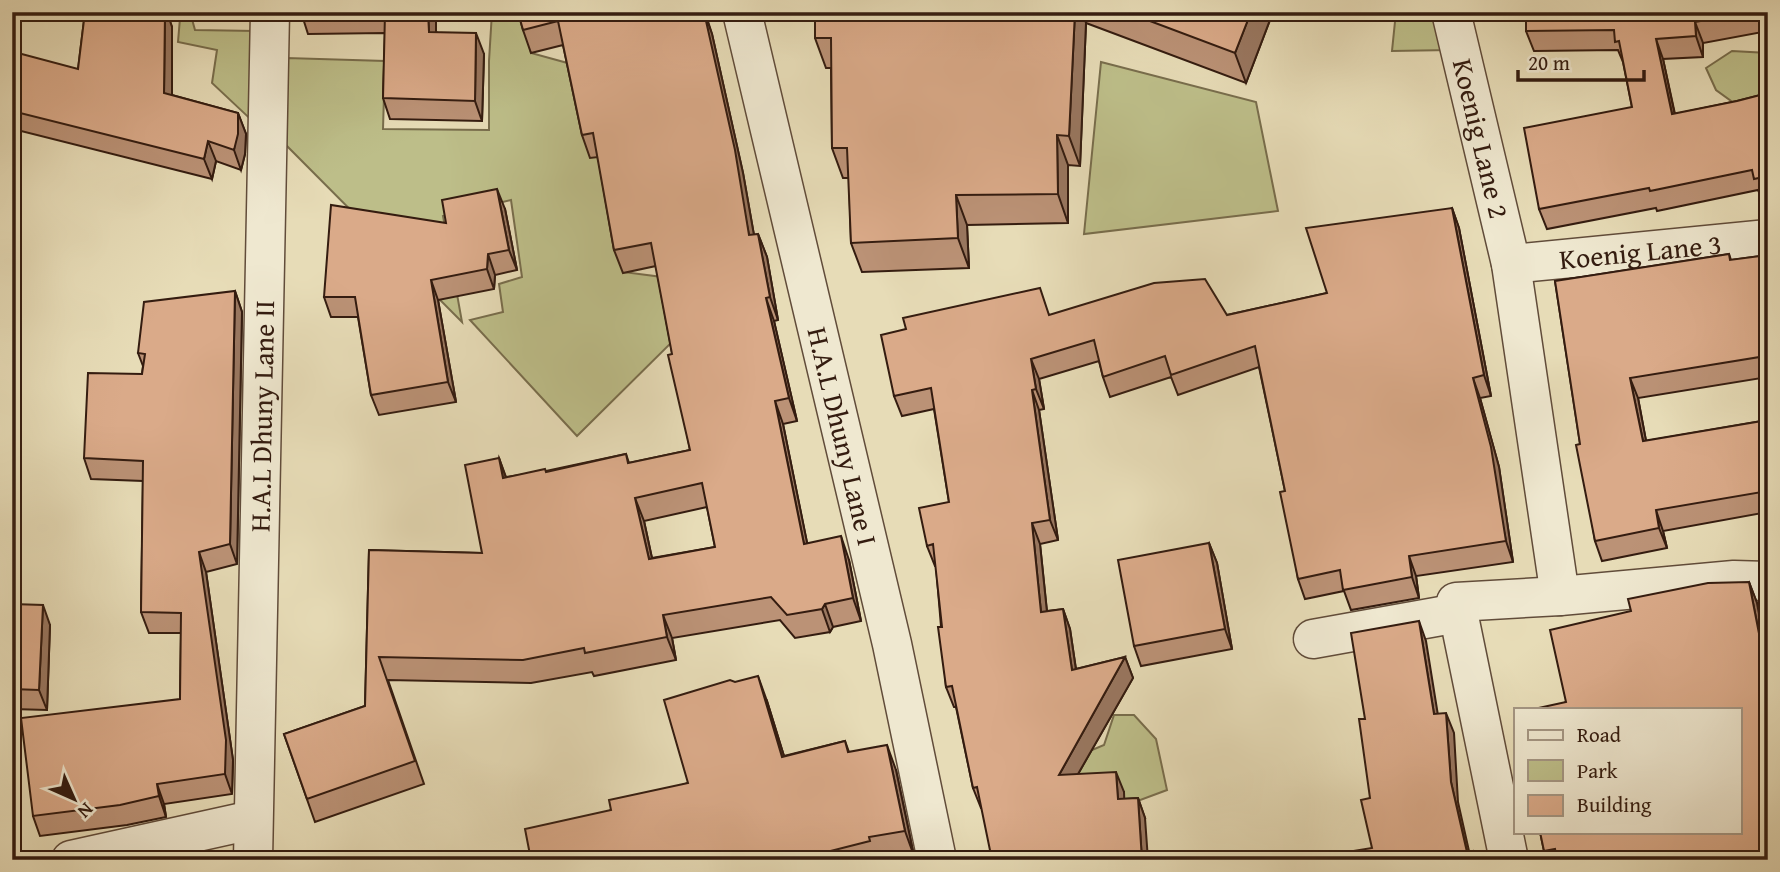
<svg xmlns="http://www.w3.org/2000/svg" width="1780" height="872" font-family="'Gentium Book Plus',serif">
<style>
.green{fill:#bdbe89;stroke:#786d4c;stroke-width:2}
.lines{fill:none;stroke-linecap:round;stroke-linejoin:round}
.minor-casing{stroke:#614c3a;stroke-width:41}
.minor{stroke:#efe8d0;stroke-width:38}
.wall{fill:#bb9276;stroke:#341c10;stroke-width:2;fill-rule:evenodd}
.shaded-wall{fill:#997760;stroke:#341c10;stroke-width:2}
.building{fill:#daaa89;stroke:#341c10;stroke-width:2;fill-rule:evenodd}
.labels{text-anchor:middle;stroke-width:7;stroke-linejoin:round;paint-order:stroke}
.street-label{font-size:28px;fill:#341c10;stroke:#efe8d0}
</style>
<rect width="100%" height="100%" fill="#e7dcb7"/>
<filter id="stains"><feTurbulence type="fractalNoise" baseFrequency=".00286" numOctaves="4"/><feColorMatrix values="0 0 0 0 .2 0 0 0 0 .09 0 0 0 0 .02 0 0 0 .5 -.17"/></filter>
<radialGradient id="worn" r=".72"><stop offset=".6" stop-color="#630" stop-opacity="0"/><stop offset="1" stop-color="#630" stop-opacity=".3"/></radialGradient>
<path class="green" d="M190,12L195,30L262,31L260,128L212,83L217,50L178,42L180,18L149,13Z
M492,12H521L531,53L571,64L646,147L623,272L662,277L674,340L577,436L470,320L503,312L499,284L522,277L511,200L443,216L462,322L285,144L287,58L385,61L383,129L489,130V61Z
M1396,12H1450V50L1392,51Z
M1732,51L1768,53V105L1752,116L1716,90L1706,68Z
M1101,62L1256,102L1278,211L1084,234Z
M1114,715H1134L1156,739L1167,790L1127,805L1059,764L1104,745Z"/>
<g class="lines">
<defs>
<g id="minor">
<path id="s1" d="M742,12L892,644L937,860"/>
<path id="s2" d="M1451,12L1511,264L1560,596"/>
<path id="s3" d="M1511,264L1768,239"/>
<path d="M1313,639L1458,613"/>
<path d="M71,860L252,820"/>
<path id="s4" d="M253,860L270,12"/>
<path d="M1509,860L1456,602L1560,596L1734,580L1768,581"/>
</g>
</defs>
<use href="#minor" class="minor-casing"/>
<use href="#minor" class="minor"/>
</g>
<path class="wall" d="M85,12H248V15L167,14L172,27V95L238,113L246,134L245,154L241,170L216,161L212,179L13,129L12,79L78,69Z
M301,12H436V32L484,54L482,121L390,119L383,98L385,33L308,34Z
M518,12H662L664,19L705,12L712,34L743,173L754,235L758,234L767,257L778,320L774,321L797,421L783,424L807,543L849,560L861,621L833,627L830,632L795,638L780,620L672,638L676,660L594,676L592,672L531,683L388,680L424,784L315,822L284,734L365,706L369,550L482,553L499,458L506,477L546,471L626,454L629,463L690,450L656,266L623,273L614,250L598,157L590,158L582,135L563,45L531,53L523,30ZM707,507L715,547L652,558L644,521Z
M815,12H1273L1246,83L1086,23L1080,166L1068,165V223L967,225L969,268L862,272L851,243L849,178H843L832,148L831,68H826L815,38Z
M1526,12H1768V31L1703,43V57L1663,59L1675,114L1737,101L1768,93V198L1762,199L1758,190L1657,211L1656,208L1547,229L1539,209L1632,107L1623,62L1618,50L1534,51L1526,31Z
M1452,208L1459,228L1491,396L1480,398L1499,467L1513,562L1416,576L1419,598L1351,610L1344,591L1305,599L1298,579L1285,491L1259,367L1178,395L1171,377L1110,397L1103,377L1099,361L1039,379L1044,409L1039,410L1058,540L1040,544L1047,611L1063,609L1070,629L1076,669L1125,657L1133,678L1078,774L1124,792V799L1138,798L1145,818L981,808L973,788L956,707H954L946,687L936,566H935L927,546L949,502L934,409L902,416L894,396L1050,315H1227L1327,293Z
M505,209L517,270L495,275L494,289L438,300L456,402L379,415L371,395L358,317H331L324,297L446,223Z
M1729,254L1731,260L1768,255V377L1638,398L1646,441L1768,420V512L1663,531L1667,548L1602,561L1595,541L1555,281Z
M235,291L242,312L237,564L206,572L233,760L232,794L164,804L166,817L127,825L40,836L33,816L180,699L181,633H149L141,612L143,481L91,479L84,458L142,374L143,366L138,353Z
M1209,543L1217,563L1232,649L1141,666L1134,646Z
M1749,582L1757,603L1768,860H1547L1544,851L1540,832H1740V709L1566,702Z
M12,604L50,625L47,710L12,709Z
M767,701L784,756L845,741L849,752L896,770L914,856L894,860H531L611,810L688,783Z"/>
<path class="shaded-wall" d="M165,12H167L172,27V113L164,93Z
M428,12H436V52L429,32Z
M659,12H662L670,43L661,20Z
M704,12L712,34L743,173L758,258L749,235Z
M1075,12H1082L1086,23L1080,166L1069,136Z
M1251,12H1273L1246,83L1235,53Z
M1695,22L1703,43V57L1696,36Z
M476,33L484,54L482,121L475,101Z
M1656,39L1663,59L1679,135L1672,114Z
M238,113L246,134L245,154L241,170L234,150Z
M1057,135L1068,165V223L1058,194Z
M208,141L216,161L212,179L204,159Z
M497,189L505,209L517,270L509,250Z
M956,195L967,225L969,268L958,238Z
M1452,208L1459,228L1491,396L1484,375Z
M758,234L767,257L778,320L770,297Z
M488,254L495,275L494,289L487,269Z
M431,280L438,300L456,402L448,382Z
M235,291L242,312L237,564L230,544Z
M766,298L774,321L797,421L789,398Z
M1031,359L1039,379L1044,409L1036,389Z
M12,375L16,385L12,428Z
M1473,378L1480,398L1499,467L1513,562L1506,541Z
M1630,378L1638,398L1650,462L1643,441Z
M1032,390L1039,410L1058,540L1050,520Z
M775,401L783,424L812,567L804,544Z
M499,458L507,481L503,478Z
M635,498L644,521L657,582L649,559Z
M1656,510L1663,531L1667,548L1659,528Z
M1032,523L1040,544L1049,632L1041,612Z
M841,536L849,560L861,621L853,598Z
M1209,543L1217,563L1232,649L1225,629Z
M199,552L206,572L233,760L232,794L225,774Z
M1409,556L1416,576L1419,598L1412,577Z
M1749,582L1757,603L1768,662V674L1763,654Z
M825,604L833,627L830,632L822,609Z
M43,605L50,625L47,710L39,690Z
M1063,609L1070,629L1079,691L1072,670Z
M663,615L672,638L676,660L667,637Z
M1419,621L1426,641L1441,734L1434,714Z
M1125,657L1133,678L1066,795L1059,775Z
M758,676L767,701L792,782L782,757Z
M1446,713L1454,733L1458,802L1471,860L1467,852L1451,782Z
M887,745L896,770L914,856L905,831Z
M1116,772L1124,792L1125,820L1118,799Z
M157,784L164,804L166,817L159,796Z
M1138,798L1145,818L1148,860H1142Z"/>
<path class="building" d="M85,12H165L164,93L238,113V134L234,150L208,141L204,159L12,111V79L18,53L78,69Z
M301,12H428L429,32L476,33L475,101L383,98L385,13H301Z
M518,12H659L661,20L696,12H704L735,150L749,235L758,234L770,297L766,298L789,398L775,401L804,544L841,536L853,598L825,604L822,609L787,615L771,597L663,615L667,637L585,653L584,648L523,660L379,657L415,761L307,799L284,734L365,706L369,550L482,553L465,465L499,458L503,478L545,469L546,472L626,454L628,463L690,450L668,355L672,354L651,243L614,250L593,133L582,135L558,21L523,30ZM702,483L715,547L649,559L635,498Z
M815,12H1075L1069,136L1057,135L1058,194L956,195L958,238L851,243L847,148H832L831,38H815Z
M1126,12H1251L1235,53Z
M1526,12H1751L1695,22L1696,36L1656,39L1672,114L1737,101L1768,93V176L1754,179L1752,170L1650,191L1649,188L1539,209L1524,128L1632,107L1619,41L1615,42L1614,30L1526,31Z
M497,189L509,250L488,254L487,269L431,280L448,382L371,395L355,297H324L331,205L446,223L442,200Z
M1452,208L1484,375L1473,378L1491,447L1506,541L1409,556L1412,577L1343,590L1340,570L1298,579L1280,492L1285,491L1255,346L1171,375L1165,356L1103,377L1094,340L1031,359L1036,389L1032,390L1050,520L1032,523L1041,612L1063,609L1072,670L1125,657L1059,775L1116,772L1118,799L1138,798L1142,860H992L977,787L973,788L952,686L946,687L938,627H942L933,544L927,546L919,508L949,502L931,388L894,396L881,335L906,329L903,318L1040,288L1049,315L1154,283L1205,279L1227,315L1327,293L1306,228Z
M1729,254L1730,260L1768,255V367L1766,356L1630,378L1643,441L1768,420V491L1656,510L1659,528L1595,541L1576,445L1580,444L1555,281Z
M235,291L230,544L199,552L226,740L225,774L157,784L159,796L120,805L33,816L21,718L180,699L181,613L141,612L143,461L84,458L88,373L142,374L145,354L138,353L144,302Z
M1209,543L1225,629L1134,646L1118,560Z
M1749,582L1763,654L1768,674V860H1557L1555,849L1544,851L1540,832H1740V709H1534L1566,702L1550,630L1631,611L1628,599L1708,583Z
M12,604L43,605L39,690L12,689Z
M1419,621L1434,714L1446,713L1451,782L1467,852L1473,851L1475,860H1298L1372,848L1361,800L1370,798L1359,719H1365L1351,633Z
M758,676L782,757L845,741L848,752L887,745L905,831L869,837L870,841L795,860H531L525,829L611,810L609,800L688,783L664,700L730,680L735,682Z"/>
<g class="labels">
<g class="street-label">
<text dy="10" stroke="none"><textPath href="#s2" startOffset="130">Koenig Lane 2</textPath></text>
<text dy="10" stroke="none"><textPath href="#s3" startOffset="130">Koenig Lane 3</textPath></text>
<text dy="10" stroke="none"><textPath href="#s4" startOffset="444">H.A.L Dhuny Lane II</textPath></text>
<text dy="10" stroke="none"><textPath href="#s1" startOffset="436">H.A.L Dhuny Lane I</textPath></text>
</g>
</g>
<rect width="1780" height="872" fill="none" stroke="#e7dcb7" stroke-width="42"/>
<rect x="14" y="14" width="1752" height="844" fill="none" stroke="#341c10" stroke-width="3.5"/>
<rect x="21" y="21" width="1738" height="830" fill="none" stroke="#341c10" stroke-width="2"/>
<rect x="1514" y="708" width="228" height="126" fill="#efe8d0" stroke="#a49683" stroke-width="2"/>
<rect x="1528" y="730" width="35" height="10" fill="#efe8d0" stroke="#a49683" stroke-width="2"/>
<text x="1577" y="742" font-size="21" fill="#341c10">Road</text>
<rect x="1528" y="760" width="35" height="21" fill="#bdbe89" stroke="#a49683" stroke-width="2"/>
<text x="1577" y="778" font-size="21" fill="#341c10">Park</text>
<rect x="1528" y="795" width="35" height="21" fill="#daaa89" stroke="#a49683" stroke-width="2"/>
<text x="1577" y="812" font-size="21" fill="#341c10">Building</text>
<g transform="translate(74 799) rotate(135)" stroke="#efe8d0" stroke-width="5" paint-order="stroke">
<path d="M0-5L12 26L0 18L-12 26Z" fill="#341c10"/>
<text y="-10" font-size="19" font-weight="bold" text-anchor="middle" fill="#341c10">N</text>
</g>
<path d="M1518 70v10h126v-10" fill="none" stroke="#341c10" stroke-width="3.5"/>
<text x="1528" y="70" font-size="21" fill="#341c10" stroke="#efe8d0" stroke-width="5" paint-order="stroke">20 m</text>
<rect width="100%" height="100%" filter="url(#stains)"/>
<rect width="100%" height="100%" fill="url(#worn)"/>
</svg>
